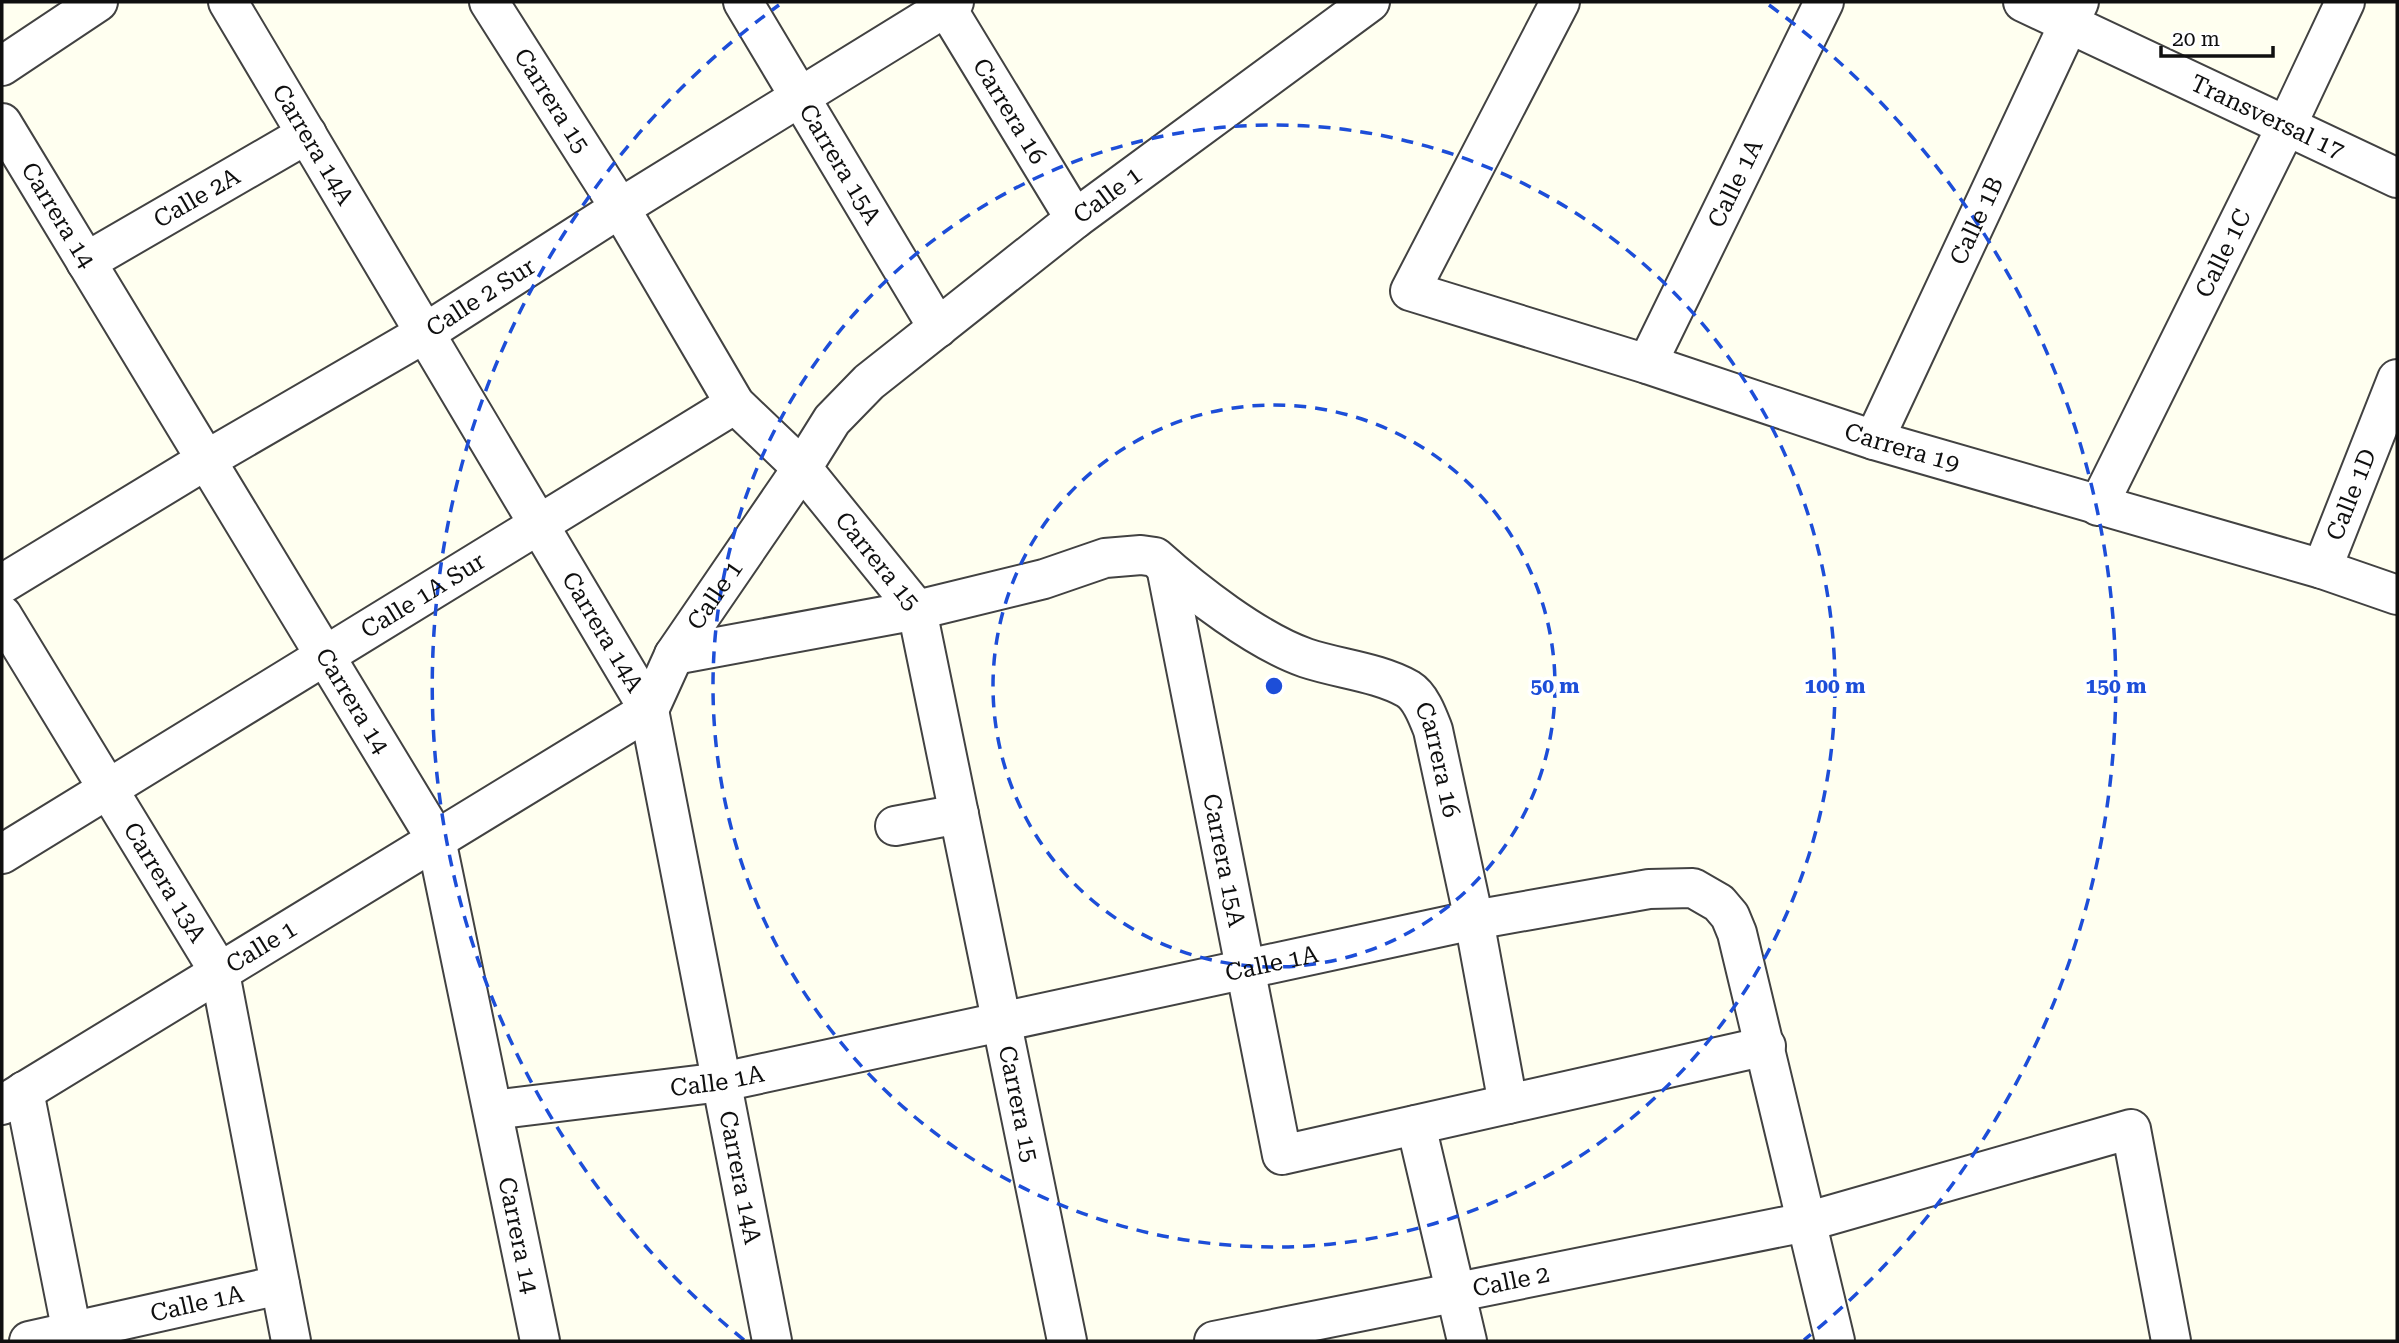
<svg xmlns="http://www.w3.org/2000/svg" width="2399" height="1343" font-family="'Roboto Serif',serif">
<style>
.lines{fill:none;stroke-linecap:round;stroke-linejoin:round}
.minor-casing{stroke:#424242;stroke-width:42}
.minor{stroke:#fff;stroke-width:38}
.ring{fill:none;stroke:#1d4ed8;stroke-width:3.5;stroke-dasharray:12 9}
.labels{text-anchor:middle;stroke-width:7;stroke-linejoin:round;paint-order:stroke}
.street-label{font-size:24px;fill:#0f0f0f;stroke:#fff}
.centre{fill:#1d4ed8;stroke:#fff;stroke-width:3.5}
.ring-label{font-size:21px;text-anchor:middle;font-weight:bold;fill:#1d4ed8;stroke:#fff;stroke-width:7;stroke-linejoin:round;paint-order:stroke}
</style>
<rect width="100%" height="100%" fill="#fffff0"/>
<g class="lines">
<defs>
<g id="minor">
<path id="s1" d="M228,2L649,710L772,1341"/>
<path id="s2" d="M489,2L620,208L735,404L802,468L917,610L1067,1341"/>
<path id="s3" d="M743,2L938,328"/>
<path id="s4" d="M943,2L1075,219"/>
<path id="s5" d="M1560,2L1410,291L1647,364L1874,440L2322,569L2397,595"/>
<path id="s6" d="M2023,2L2397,178"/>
<path d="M2,66L98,2"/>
<path id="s7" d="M2,123L436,839L540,1341"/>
<path id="s8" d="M86,262L307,134"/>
<path id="s9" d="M1647,364L1824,2"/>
<path id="s10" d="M1874,440L2079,2"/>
<path id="s11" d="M2098,506L2287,125L2345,2"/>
<path id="s12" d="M1166,567L1282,1155L1766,1046"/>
<path id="s13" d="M2322,569L2397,379"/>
<path id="s14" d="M2,584L206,460L425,333L620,208L954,2"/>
<path id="s15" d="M2,615L220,973L291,1341"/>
<path id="s16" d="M674,655L917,610L1044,579L1105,558L1141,555L1155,557C1194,592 1257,641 1306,658C1339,669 1378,672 1408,689C1421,697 1428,717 1433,730L1474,920L1508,1104"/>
<path d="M895,826L959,814"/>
<path id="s17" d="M2,854L735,404"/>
<path d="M24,1091L72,1333"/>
<path id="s18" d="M2,1105L649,710L674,655L802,468L832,420L869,382L1075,219L1370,2"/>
<path id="s19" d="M493,1110L722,1082L1474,920L1649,889L1693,888L1719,903L1730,916L1737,933L1835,1341"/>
<path d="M1416,1125L1467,1341"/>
<path id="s20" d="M29,1341L280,1285"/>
<path id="s21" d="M1214,1341L1806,1222L2131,1129L2171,1341"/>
</g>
</defs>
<use href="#minor" class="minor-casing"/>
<use href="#minor" class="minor"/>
</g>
<g class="ring">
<circle cx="1274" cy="686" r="281"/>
<circle cx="1274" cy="686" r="561"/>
<path d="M744 1340A842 842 0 0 1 779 5M1769 5A842 842 0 0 1 1804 1340"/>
</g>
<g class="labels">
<g class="street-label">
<text dy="8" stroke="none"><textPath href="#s2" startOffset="117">Carrera 15</textPath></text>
<text dy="8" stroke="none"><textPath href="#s4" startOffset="128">Carrera 16</textPath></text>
<text dy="8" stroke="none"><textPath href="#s6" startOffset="270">Transversal 17</textPath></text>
<text dy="8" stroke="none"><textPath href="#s1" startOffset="166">Carrera 14A</textPath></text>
<text dy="8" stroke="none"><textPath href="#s3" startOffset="189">Carrera 15A</textPath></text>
<text dy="8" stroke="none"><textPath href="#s9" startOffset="201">Calle 1A</textPath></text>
<text dy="8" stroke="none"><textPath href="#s18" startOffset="1458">Calle 1</textPath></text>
<text dy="8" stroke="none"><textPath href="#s8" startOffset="128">Calle 2A</textPath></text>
<text dy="8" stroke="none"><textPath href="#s7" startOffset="108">Carrera 14</textPath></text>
<text dy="8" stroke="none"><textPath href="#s10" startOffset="242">Calle 1B</textPath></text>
<text dy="8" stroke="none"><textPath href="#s11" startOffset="282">Calle 1C</textPath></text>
<text dy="8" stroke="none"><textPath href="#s14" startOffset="558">Calle 2 Sur</textPath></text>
<text dy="8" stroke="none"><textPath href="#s5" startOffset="842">Carrera 19</textPath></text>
<text dy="8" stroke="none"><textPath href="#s13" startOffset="80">Calle 1D</textPath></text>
<text dy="8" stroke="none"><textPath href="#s2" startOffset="684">Carrera 15</textPath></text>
<text dy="8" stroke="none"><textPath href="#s18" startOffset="891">Calle 1</textPath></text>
<text dy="8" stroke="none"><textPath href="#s17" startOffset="494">Calle 1A Sur</textPath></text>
<text dy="8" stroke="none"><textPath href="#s1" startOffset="733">Carrera 14A</textPath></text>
<text dy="8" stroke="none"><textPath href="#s7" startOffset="676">Carrera 14</textPath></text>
<text dy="8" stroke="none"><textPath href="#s16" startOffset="861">Carrera 16</textPath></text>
<text dy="8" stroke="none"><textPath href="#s12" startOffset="299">Carrera 15A</textPath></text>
<text dy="8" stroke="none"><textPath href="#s15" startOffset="313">Carrera 13A</textPath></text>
<text dy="8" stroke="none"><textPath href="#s18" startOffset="304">Calle 1</textPath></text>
<text dy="8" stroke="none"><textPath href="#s19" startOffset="793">Calle 1A</textPath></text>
<text dy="8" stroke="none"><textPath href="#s19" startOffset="226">Calle 1A</textPath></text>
<text dy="8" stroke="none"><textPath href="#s2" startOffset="1251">Carrera 15</textPath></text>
<text dy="8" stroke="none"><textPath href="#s1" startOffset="1300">Carrera 14A</textPath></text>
<text dy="8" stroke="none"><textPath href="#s7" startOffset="1242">Carrera 14</textPath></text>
<text dy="8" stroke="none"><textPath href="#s21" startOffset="303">Calle 2</textPath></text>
<text dy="8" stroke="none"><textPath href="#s20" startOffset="172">Calle 1A</textPath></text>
</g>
</g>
<circle cx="1274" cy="686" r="10" class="centre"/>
<g class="ring-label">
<text x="1555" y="693">50 m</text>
<text x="1835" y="693">100 m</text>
<text x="2116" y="693">150 m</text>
</g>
<rect width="2399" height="1343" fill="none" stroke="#0f0f0f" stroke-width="7"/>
<path d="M2161 46v10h112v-10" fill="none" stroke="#0f0f0f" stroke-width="3.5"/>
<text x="2172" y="46" font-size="21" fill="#0f0f0f" stroke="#ffffff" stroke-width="5" paint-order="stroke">20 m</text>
</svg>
